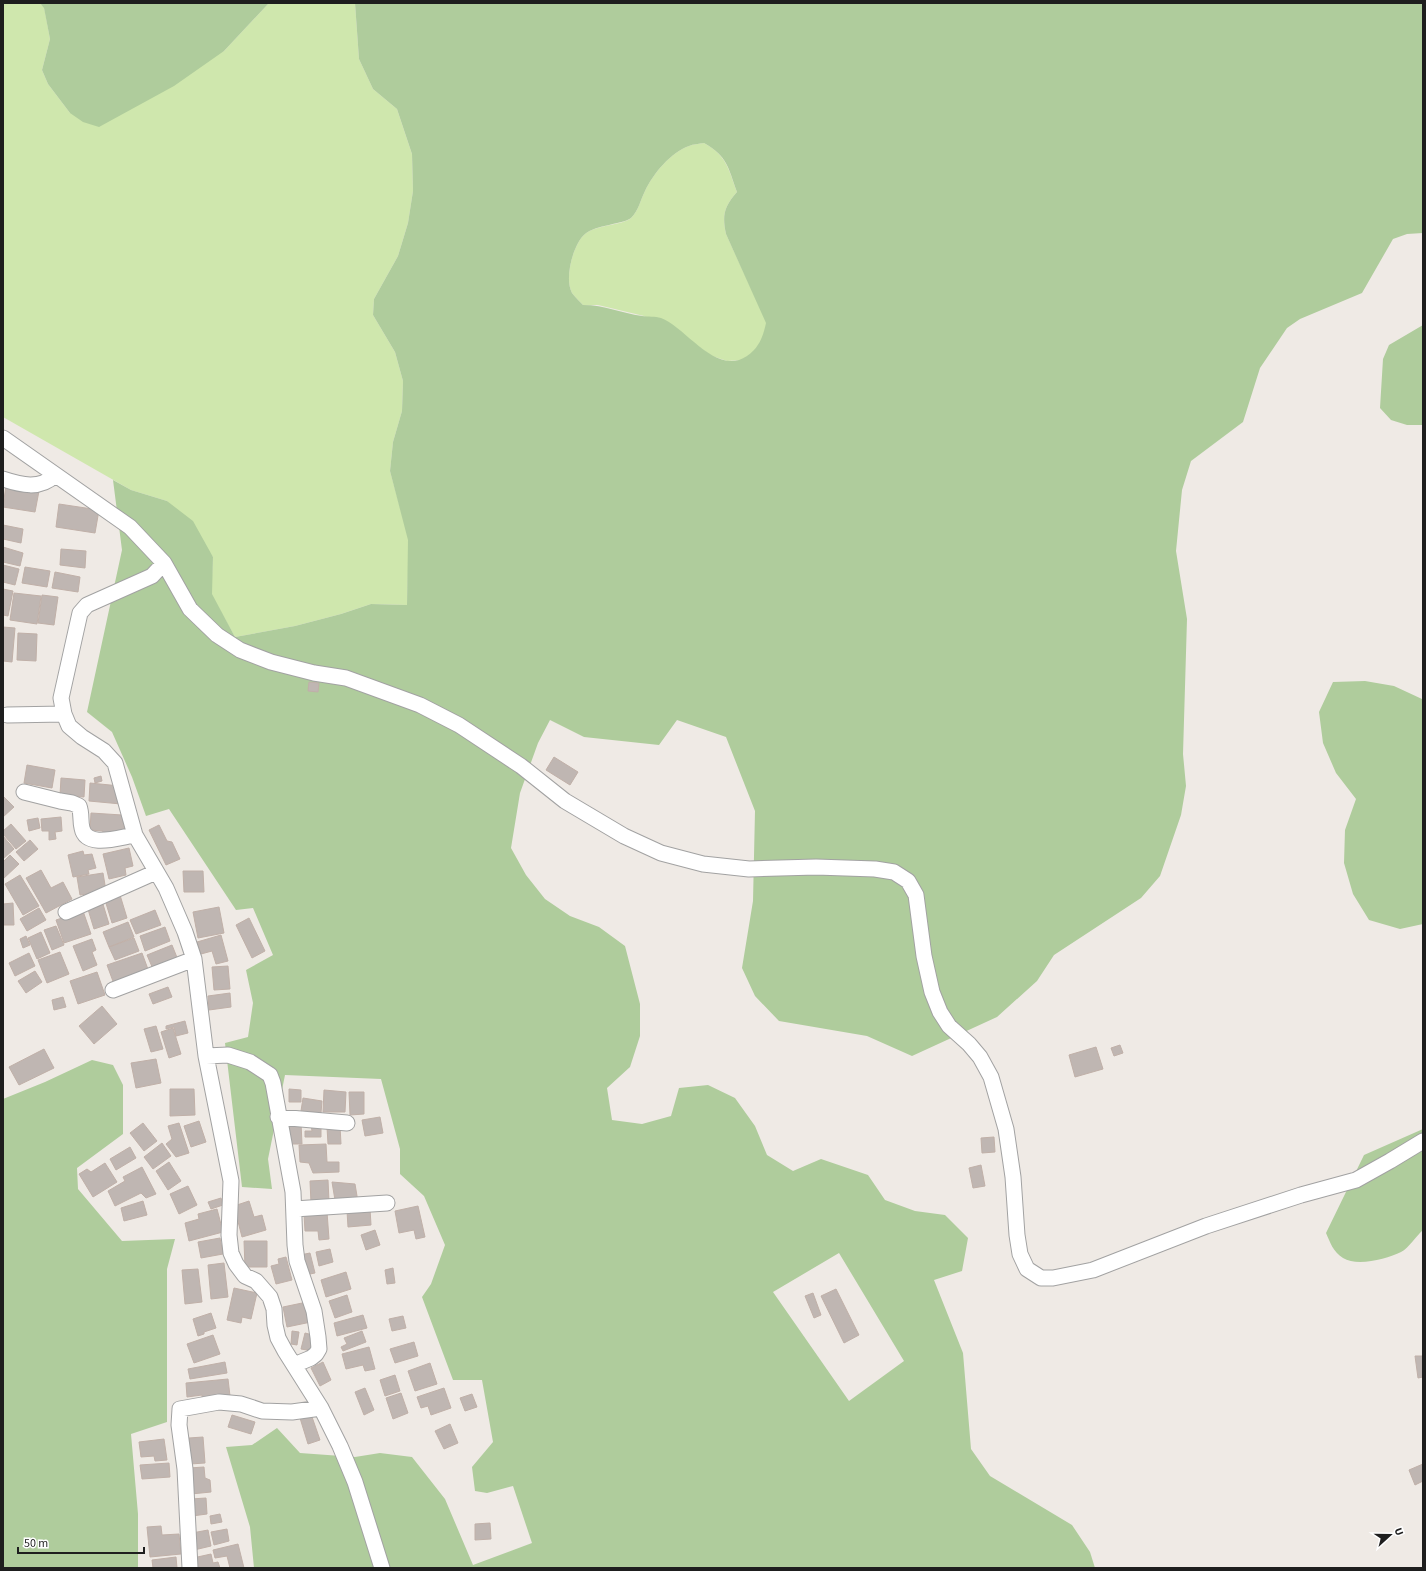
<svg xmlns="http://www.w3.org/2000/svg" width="1426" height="1571" font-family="'Source Sans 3',sans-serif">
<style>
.grass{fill:#cfe7ad}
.forest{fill:#afcc9c;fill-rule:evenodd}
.building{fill:#bfb6b2;stroke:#c0b0a8}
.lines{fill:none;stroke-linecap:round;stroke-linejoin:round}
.minor-casing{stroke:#a2a2a2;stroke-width:17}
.minor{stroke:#fff;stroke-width:15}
</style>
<rect width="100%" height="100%" fill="#efeae5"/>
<path class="grass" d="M3,3H40L44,7L50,39L42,70L48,84L70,113L224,51L269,3H355L359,59L373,89L397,109L412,154L413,191L408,223L398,256L374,299L373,315L395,352L403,381L402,411L393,442L390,471L409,540L407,605L371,604L341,614L295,626L235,637L211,594L213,557L167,501L131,490L3,417Z
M704,143C727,156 728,168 737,192C724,207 722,215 726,234L767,323L763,337L755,351L742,360L727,361L712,356L699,347L644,316L598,305H583C579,301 575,297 572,293C564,279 573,244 585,234C595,225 624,225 631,218C639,210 640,201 645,191C653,174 671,152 689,146C693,144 699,144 704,143Z"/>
<path class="forest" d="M40,3H269L224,51L174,86L99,127L83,122L70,113L48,84L42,70L50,39L44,8Z
M355,3H1423V233L1407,234L1393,239L1362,293L1300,319L1287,328L1260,368L1243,422L1191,461L1182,490L1176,551L1187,619L1183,754L1186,786L1181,815L1160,876L1141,898L1054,955L1037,981L997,1017L912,1056L867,1036L779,1021L755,996L742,968L753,901L755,811L726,737L677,720L659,745L584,737L550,720L538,743L520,793L511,848L526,875L545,899L570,916L599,927L625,946L640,1004V1036L630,1067L607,1088L612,1120L642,1124L671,1116L679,1088L708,1085L735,1098L755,1126L767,1155L793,1171L821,1159L868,1175L885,1200L915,1211L945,1215L968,1238L962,1271L934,1280L963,1353L971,1449L990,1476L1072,1525L1090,1552L1095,1568H254L250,1527L226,1447L252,1445L277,1428L300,1453L355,1457L380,1453L412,1457L445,1499L473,1565L532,1543L513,1486L487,1493L475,1491L472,1467L493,1442L482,1380H453L422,1297L431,1284L445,1245L424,1196L400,1174V1149L381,1079L285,1075L268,1159L272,1189L242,1187L225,1043L248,1037L253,1003L246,970L273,955L253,908L236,910L169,809L146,816L132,777L112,732L87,712L122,550L113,480L131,490L167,501L193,521L213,557L212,594L235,637L295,626L341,614L371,604L407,605L408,540L390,471L393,442L402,411L403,381L395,352L373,315L374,299L398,256L408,223L413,191L412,154L397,109L373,89L359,59ZM704,143C728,157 728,167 737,192C724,207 722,215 726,234L766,323C763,337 759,348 747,356C716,377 686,327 661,318C655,316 648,317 642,316C621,313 605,305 583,305C579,301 575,297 572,293C564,279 573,244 585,234C595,225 624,224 631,218C639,210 640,201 645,191C653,174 671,152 689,146C693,144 699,144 704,143ZM839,1253L904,1361L849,1401L773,1292Z
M1423,325V425H1407L1391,420L1380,408L1383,359L1389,345Z
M1365,681L1394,686L1422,699L1423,702V924L1400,929L1369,920L1353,894L1344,863L1345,830L1356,799L1336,773L1323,743L1319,712L1333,682Z
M92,1060L113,1065L123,1085V1134L77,1168L78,1189L122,1241L175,1239L167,1269V1422L131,1434L138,1514V1568H3V1099L45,1082Z
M1423,1129V1230C1416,1236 1409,1248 1401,1252C1387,1259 1357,1267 1343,1258C1333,1252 1330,1242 1326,1233L1364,1155Z"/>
<path class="building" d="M6,485L39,491L35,512L3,507Z
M59,504L99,510L95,533L56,527Z
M3,525L23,529L21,543L3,539Z
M3,547L23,553L20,566L3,562Z
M61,549L86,551L85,568L60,565Z
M3,565L19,569L15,585L3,582Z
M25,567L50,571L47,587L22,583Z
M55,572L80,577L78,592L52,588Z
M3,589L13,591L8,616L3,615Z
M14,593L41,596L37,624L10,620Z
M42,595L58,597L54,625L38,623Z
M3,627L15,628L12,662L3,661Z
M18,633L37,634L36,661L17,660Z
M309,682L319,683L318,692L308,691Z
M554,757L578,772L570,785L546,770Z
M27,765L55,770L52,788L24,783Z
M101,776L102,781L95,783L94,778Z
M61,778L85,780L84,797L60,795Z
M90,783L120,786L121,804L89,801Z
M3,796L14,807L3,817Z
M91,813L122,815L125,832L102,836L103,831L90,830Z
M61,817L62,831L55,832L56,839L49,840V831H42L41,819Z
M38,818L40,828L29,831L27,820Z
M11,824L26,841L16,849L3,834V831Z
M159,825L167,841L172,842L180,859L166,865L149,830Z
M3,836L14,849L3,859Z
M30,840L38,849L24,861L16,852Z
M129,848L133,866L125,868L126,875L109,879L103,854Z
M83,851L84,855L92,854L96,868L88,870L89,874L73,877L68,855Z
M10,855L19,864L3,879V862Z
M41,870L51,888L63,882L72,899L46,913L26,878Z
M183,871H203L204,892H184Z
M103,873L106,891L80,895L77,877Z
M20,875L39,906L23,915L5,884Z
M120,895L127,918L112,923L105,900Z
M102,901L109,924L94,929L87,906Z
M13,903L14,925H3V904Z
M219,907L224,933L198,938L193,912Z
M39,908L46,920L27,931L20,919Z
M155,910L161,925L136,934L130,920Z
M83,911L91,934L64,943L56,920Z
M249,918L265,951L252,958L236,925Z
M128,922L134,937L109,947L103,932Z
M56,926L64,945L52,950L44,930Z
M165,927L170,941L145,951L140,936Z
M41,932L50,953L37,959L28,938Z
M221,935L228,961L216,964L212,951L201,954L197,942Z
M26,936L30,945L23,948L20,939Z
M134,938L139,951L115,960L109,947Z
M92,939L96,950L92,952L97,965L83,971L73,946Z
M172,945L178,960L153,969L147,955Z
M60,952L69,974L47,983L38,960Z
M29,953L35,966L15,976L9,963Z
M142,953L149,972L114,984L107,965Z
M228,966L230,989L214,990L212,967Z
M35,971L42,982L26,993L18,981Z
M97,972L105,995L78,1004L70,981Z
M168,987L172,997L153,1004L149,994Z
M230,993L231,1007L209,1010L208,996Z
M63,997L66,1007L54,1010L52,1000Z
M102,1006L117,1024L94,1044L79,1026Z
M185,1021L188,1033L176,1036L174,1027L166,1029V1026Z
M156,1026L163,1049L151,1052L144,1029Z
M173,1028L181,1054L169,1058L161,1032Z
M1120,1045L1123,1053L1114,1056L1111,1048Z
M1096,1047L1103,1069L1075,1077L1069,1055Z
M44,1049L54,1068L19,1085L9,1067Z
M156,1059L161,1083L136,1088L131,1063Z
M170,1089H194L195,1115L170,1116Z
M289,1089L301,1090V1102H289Z
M324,1090L346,1092L345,1112H323Z
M349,1092H364V1114L350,1115Z
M303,1098L322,1101L321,1113L301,1111Z
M380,1117L383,1133L365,1136L362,1120Z
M199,1121L206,1142L191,1147L184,1126Z
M143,1123L157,1141L144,1151L130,1133Z
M179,1123L189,1153L176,1157L166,1144L172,1139L168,1126Z
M284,1123H301L302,1144H284Z
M311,1125H321V1137H305V1131H312Z
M340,1126L341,1144H328L327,1127Z
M994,1137L995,1152L982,1153L981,1138Z
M162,1143L171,1156L153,1169L144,1157Z
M326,1144L327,1162H339V1172L313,1173L309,1163L300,1162L299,1145Z
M130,1147L136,1158L116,1170L110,1159Z
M169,1162L181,1181L168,1190L156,1171Z
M105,1163L117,1182L93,1197L79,1174L87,1169L91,1172Z
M981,1165L985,1186L973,1188L969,1168Z
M142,1167L156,1194L146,1198L141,1193L115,1206L108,1191L125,1181L123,1177Z
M328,1180L329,1202L311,1203L310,1181Z
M332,1182L355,1184L358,1202L335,1200Z
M188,1186L197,1205L179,1214L170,1194Z
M221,1198L223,1205L211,1209L208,1202Z
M143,1201L147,1215L124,1221L121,1208Z
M249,1201L254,1217L262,1215L266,1230L242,1237L234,1206Z
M418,1206L425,1237L416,1239L414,1230L399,1233L395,1211Z
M217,1209L223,1232L189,1241L185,1223L199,1219L198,1214Z
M370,1209L371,1225L348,1227L347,1211Z
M327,1212L329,1239L319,1240L318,1231H305L304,1214Z
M375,1230L380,1245L366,1250L361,1235Z
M220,1238L223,1254L201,1258L198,1242Z
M244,1241H267V1267H245Z
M330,1249L333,1262L319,1266L316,1252Z
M310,1253L315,1273L305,1275L300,1255Z
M286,1257L292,1280L276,1284L271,1266L279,1264L278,1259Z
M224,1263L228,1297L211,1299L208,1265Z
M393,1268L395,1283L387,1284L385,1270Z
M198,1269L202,1302L185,1304L182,1270Z
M346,1272L351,1289L326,1297L321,1280Z
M234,1288L257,1293L251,1319L242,1317L241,1323L227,1320Z
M836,1289L859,1335L844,1343L821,1296Z
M813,1293L821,1315L814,1318L805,1296Z
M347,1295L352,1312L335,1318L329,1301Z
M307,1302L311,1322L287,1327L283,1307Z
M211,1313L216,1328L204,1332V1334L198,1336L193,1319Z
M363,1315L367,1328L337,1336L334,1323Z
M403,1316L406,1328L392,1331L389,1319Z
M292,1331L299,1332L297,1345L291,1344Z
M362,1331L366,1342L343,1351L341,1347L347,1344L344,1338Z
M305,1333L317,1336L313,1351L301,1349Z
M213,1335L220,1354L194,1363L187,1344Z
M414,1342L418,1356L395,1363L390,1349Z
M369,1347L375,1369L365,1371L363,1365L346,1369L342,1354Z
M1415,1356H1423V1377L1418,1378Z
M225,1362L227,1373L190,1379L188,1369Z
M323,1362L331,1380L320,1386L311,1368Z
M430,1363L437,1384L415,1391L408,1371Z
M395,1375L400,1391L385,1396L380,1380Z
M228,1379L230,1396L202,1398V1395L187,1397L186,1383Z
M365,1388L374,1410L364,1415L355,1392Z
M444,1388L451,1408L431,1415L428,1406L421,1408L417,1397Z
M401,1393L408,1413L393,1419L386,1398Z
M472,1394L477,1407L465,1411L460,1398Z
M311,1414L320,1440L308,1444L300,1418Z
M232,1415L255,1422L251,1434L228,1427Z
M450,1424L458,1443L444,1449L435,1431Z
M203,1437L205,1463L190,1464L189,1438Z
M164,1439L167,1460L155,1461L154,1456L141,1457L139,1442Z
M169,1463L170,1477L142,1479L140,1465Z
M1423,1464V1481L1415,1485L1409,1470Z
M204,1467L205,1478L210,1480L211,1492L191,1494L189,1468Z
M206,1498L207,1514L192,1516L191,1499Z
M220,1514L222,1522L211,1524L210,1516Z
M490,1523L491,1539L475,1540V1524Z
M161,1526L162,1535L179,1534L181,1554L150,1557L147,1527Z
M227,1529L229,1541L214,1545L211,1532Z
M208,1530L211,1546L194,1550L192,1533Z
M238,1544L244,1568H230L227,1556L215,1558L213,1550Z
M211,1554L213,1563L218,1562L220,1568H195L193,1558Z
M176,1557L177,1568H153L152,1560Z"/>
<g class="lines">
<defs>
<path id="minor" d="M3,438L130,527L164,563L190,609L217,635L240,650L271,662L314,673L346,678L420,705L459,725L521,766L565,801L624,836L661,853L703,864L749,869L816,867L875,869L894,872L908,881L916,895L924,956L932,992L940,1012L949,1026L969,1044L980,1057L991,1077L1006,1129L1013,1177L1017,1235L1020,1254L1027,1269L1041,1278H1053L1093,1270L1206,1226L1301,1195L1356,1180L1390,1161L1423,1141
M3,479C21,485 40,490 55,475
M164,563L152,576L87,605L80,613L61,698L64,714L69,726L82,737L104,751L115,763L135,835L166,888L185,932L194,959L206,1056L231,1181L229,1235L231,1253L236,1264L245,1276L256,1281L270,1297L274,1309L275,1325L278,1338L285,1351L321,1408L340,1446L355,1482L382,1568
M7,715L64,714
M24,792L60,801L72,803L79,806C82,814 80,820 82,828C86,849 120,837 135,835
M66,912L156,872
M113,990L194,959
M206,1056L228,1055L250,1062L270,1075L273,1083L293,1192L295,1245L297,1261L314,1311L318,1337L319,1349L316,1354L311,1358L294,1365
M278,1117L347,1123
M294,1209L387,1203
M190,1568L185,1469L179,1425L180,1409L219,1402L241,1404L262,1411L292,1412L321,1408"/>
</defs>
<use href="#minor" class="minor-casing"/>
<use href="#minor" class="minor"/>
</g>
<rect width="1426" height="1571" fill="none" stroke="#1e1e1e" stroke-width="8"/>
<g transform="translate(1390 1535) rotate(69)" stroke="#ffffff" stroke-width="3" paint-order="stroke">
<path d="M0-3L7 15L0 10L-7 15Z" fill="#1e1e1e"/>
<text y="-6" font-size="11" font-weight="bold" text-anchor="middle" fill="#1e1e1e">U</text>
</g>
<path d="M18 1547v6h126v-6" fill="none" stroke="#1e1e1e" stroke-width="2"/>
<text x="24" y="1547" font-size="12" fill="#1e1e1e" stroke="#ffffff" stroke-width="3" paint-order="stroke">50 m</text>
</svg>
